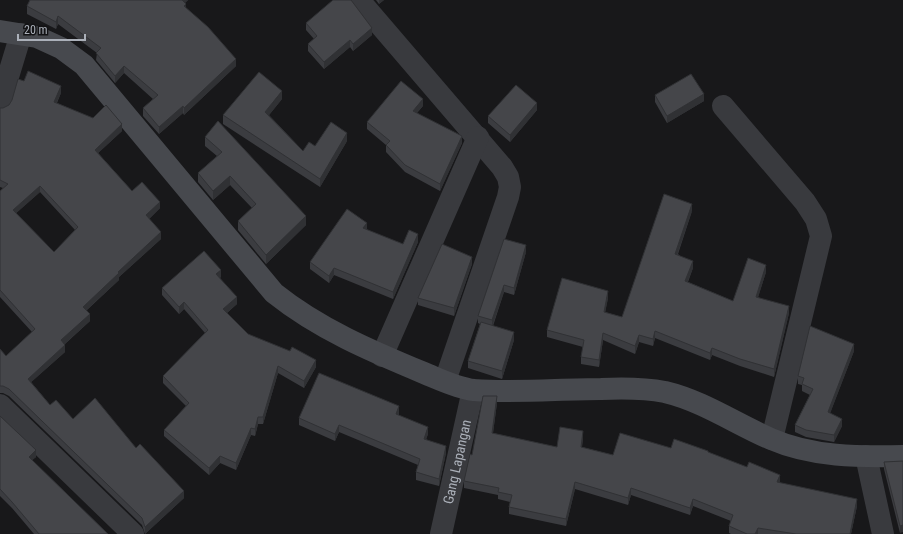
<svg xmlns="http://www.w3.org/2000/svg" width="903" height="534" font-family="'Roboto Condensed',sans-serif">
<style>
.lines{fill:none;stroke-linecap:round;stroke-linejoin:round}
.street{stroke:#393a3e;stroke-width:22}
.secondary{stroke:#47494e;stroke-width:22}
.wall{fill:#3b3c40;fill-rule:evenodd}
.shaded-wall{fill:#303134}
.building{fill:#45464a;stroke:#303134;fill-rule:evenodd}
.labels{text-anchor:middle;stroke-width:3.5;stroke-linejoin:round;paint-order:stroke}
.street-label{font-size:14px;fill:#abb0b9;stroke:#131315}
</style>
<rect width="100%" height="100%" fill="#18181a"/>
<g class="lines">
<g class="street">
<path d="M361,0L364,6L502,167L508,177L510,187L508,197L445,381"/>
<path d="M0,103L21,34"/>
<path d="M723,106L805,202L816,219L821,236L772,439"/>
<path d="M382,356L478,137"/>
<path d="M0,405L133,534"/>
<path d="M866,456L883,534"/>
<path id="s1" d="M441,534L473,390"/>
</g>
<path class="secondary" d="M0,31L37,37L61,48L84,65L274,293C319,329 371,351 424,373C439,379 457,388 474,390C516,393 559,389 601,389C622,388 644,388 665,392C703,401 736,424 771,439C812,457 859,457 903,456"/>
</g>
<path class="wall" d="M30,0H188L185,3L186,8L236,66L184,115L183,113L159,134L143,116V108L153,99L124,73L115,83L96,60L97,53L58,24L56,29L27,14V6Z
M376,0H384L379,4Z
M306,23L372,35L353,51L350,47L324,69L308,51V44L314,39L306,30Z
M61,93L57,103L122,131L98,153L132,191L160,208L149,219L161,239L119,277V280L87,310L90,321L65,344V352L31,382L50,405L73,419L136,448L184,498L145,534L142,525L9,396L3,393H0V349L6,356L32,332L0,297V191L3,188L0,187V108H3ZM40,192L75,230L54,252L16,213Z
M655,95L704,101L667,123L655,102Z
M282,99L269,115L303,151L315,146L347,141L320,187L223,124V115Z
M423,106L417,113L462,143L440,191L405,172L386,152V145L367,129V122Z
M537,110L510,142L488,123V116Z
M218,121L306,225L266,264L238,230V221L252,208L230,185L213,200L198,182V173L217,156L205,146V137Z
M692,211L678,254L693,268L688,282L733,301L766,272L758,297L789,313L774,377L740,366L712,355L710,360L655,338L653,346L639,342L635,354L603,340L599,367L581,364V357L583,347L547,337V330L608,298L605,312L622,317Z
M367,230L403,244L418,242L393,299L334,275L329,283L310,269V262Z
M526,252L514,295L504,292L493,326L514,340L502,379L468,368V361L480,324L478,323V316Z
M472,264L454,316L418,305V298Z
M221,277L220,278L237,304L227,313L248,334L316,367L304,388L278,373L263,424H258L255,436L251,435L236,470L220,463L209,475L164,436V430L186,406L163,383V376L205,333L184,309L179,314L162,295V288Z
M854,351L830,413L842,426L834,442L806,437L795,432V425L810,395L802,391V385L798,384V376Z
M497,403L493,433L557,447L583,438L582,447L613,455L671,448L708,452L780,482L779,483L857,506L851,534H731L729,533V526L731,521L693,506L690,515L631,495L628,505L575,489L566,526L509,514V507L510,502L498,499V495L464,488V481L472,455Z
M399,414V415L428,434L426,439L446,453L439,486L416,480V472L418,465L339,432L335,441L299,425V418Z
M0,416L36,457L32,460L108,534H34L12,508L0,496Z
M903,461L900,533L884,469V462Z"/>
<path class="shaded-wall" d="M181,0H188L181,6Z
M379,0H384L379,4Z
M58,16V24L56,29V22Z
M372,28V35L353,51V44Z
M350,40V47L324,69V62Z
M236,59V66L184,115V108Z
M124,66V73L115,83V76Z
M61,86V93L54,108V102Z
M282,91V99L265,120V112Z
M704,94V101L667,123V116Z
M423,99V106L413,117V111Z
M537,103V110L510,142V135Z
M183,106V113L159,134V127Z
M122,124V131L95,156V150Z
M347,133V141L320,187V179Z
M462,136V143L440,191V184Z
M230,176V185L213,200V191Z
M40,186V192L13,216V210Z
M160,202V208L146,222V215Z
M692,204V211L675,261V254Z
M306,216V225L266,264V255Z
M367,223V230L363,228Z
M161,232V239L119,277V280L83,313V307L118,272Z
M418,234V242L393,299V292Z
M526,245V252L514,295V288Z
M472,257V264L454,316V308Z
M693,261V268L685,288V281Z
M766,265V272L756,304V297Z
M334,268V275L329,283V276Z
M221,270V277L216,281V274Z
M504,285V292L492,327V320Z
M608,291V298L604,319V312Z
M237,297V304L223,316V309Z
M184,302V309L179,314V307Z
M789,306V313L774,377V369Z
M90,314V321L61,347V340Z
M655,331V338L653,346V339Z
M514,332V340L502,379V371Z
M603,333V340L599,367V360Z
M639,335V342L635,354V346Z
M854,344V351L828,419V412Z
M65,345V352L28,385V379Z
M712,348V355L710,360V353Z
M316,360V367L304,388V381Z
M278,366V373L263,424V417Z
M497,396V403L492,440V433Z
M399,406V414L396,421V414Z
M258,417V424L255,436V429Z
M842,419V426L834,442V435Z
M339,425V432L335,441V434Z
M428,427V434L424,446V439Z
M251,428V435L236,470V463Z
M583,431V438L581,454V447Z
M446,446V453L439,486V479Z
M36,450V457L29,463V457Z
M220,456V463L209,475V468Z
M780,475V482L777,489V482Z
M575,482V489L566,526V519Z
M631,488V495L628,505V498Z
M184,491V498L145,534V527Z
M693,499V506L690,515V508Z
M857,499V506L851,534H850Z
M903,525V532L900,533V526Z
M758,528V534H755Z"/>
<path class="building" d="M30,0H182L186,4L184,6L208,27L236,59L184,108L183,106L159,127L143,108L158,95L124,66L115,76L96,53L101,48L58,16L56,22L27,6Z
M333,0H351L372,28L353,44L350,40L324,62L308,44L317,36L306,23Z
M28,71L61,86L54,102L93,118L106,105L122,124L95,150L132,191L142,182L160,202L146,215L161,232L118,272L119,273L83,307L90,314L61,340L65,345L28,379L50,405L56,400L73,419L95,398L136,448L140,444L184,491L145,527L142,518L9,389L3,386H0V349L6,356L35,329L0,290V191L8,184L0,180V108H3L9,105L12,100L18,79L24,81ZM40,186L78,227L54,252L13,210Z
M259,72L282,91L265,112L303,151L309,142L315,146L331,122L347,133L320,179L223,115Z
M691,74L704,94L667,116L655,95Z
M401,81L423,99L413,111L462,136L440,184L405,165L386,145L390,141L367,122Z
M516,85L537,103L510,135L488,116Z
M218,121L306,216L266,255L238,221L256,204L230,176L213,191L198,173L222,152L205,137Z
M664,194L692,204L675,254L693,261L685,281L733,301L748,258L766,265L756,297L789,306L774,369L740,359L712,348L710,353L655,331L653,339L639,335L635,346L603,333L599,360L581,357L584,340L547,330L562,278L608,291L604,312L622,317Z
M347,209L367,223L363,228L403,244L409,230L418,234L393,292L334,268L329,276L310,262Z
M504,239L526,245L514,288L504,285L492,320L478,316Z
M442,244L472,257L454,308L418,298Z
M204,251L221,270L216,274L237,297L223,309L248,334L290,351L292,347L316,360L304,381L278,366L263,417H258L255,429L251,428L236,463L220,456L209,468L164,430L189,403L163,376L208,330L184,302L179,307L162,288Z
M481,322L514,332L502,371L468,361Z
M810,326L854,344L828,412L842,419L834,435L806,430L795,425L813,389L802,384L804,378L798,376Z
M319,373L399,406L396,414L428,427L424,439L446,446L439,479L416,472L420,459L339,425L335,434L299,418Z
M483,396H497L492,433L557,447L560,427L583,431L581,447L613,455L620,433L671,448L674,439L708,451V452L747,467L749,462L780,475L777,482L857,499L850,534H796L758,528L755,534H747L729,526L733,515L693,499L690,508L631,488L628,498L575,482L566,519L509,507L512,495L498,492L499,488L464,481L470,454L472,455Z
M0,416L36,450L29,457L108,534H39L12,502L0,489Z
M903,461V525L900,526L884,462Z"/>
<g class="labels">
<g class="street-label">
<text dy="5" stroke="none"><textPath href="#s1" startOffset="74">Gang Lapangan</textPath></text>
</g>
</g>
<path d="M18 34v6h67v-6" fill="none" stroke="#abb0b9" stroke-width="2"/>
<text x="24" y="34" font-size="12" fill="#abb0b9" stroke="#131315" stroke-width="3" paint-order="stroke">20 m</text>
</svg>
